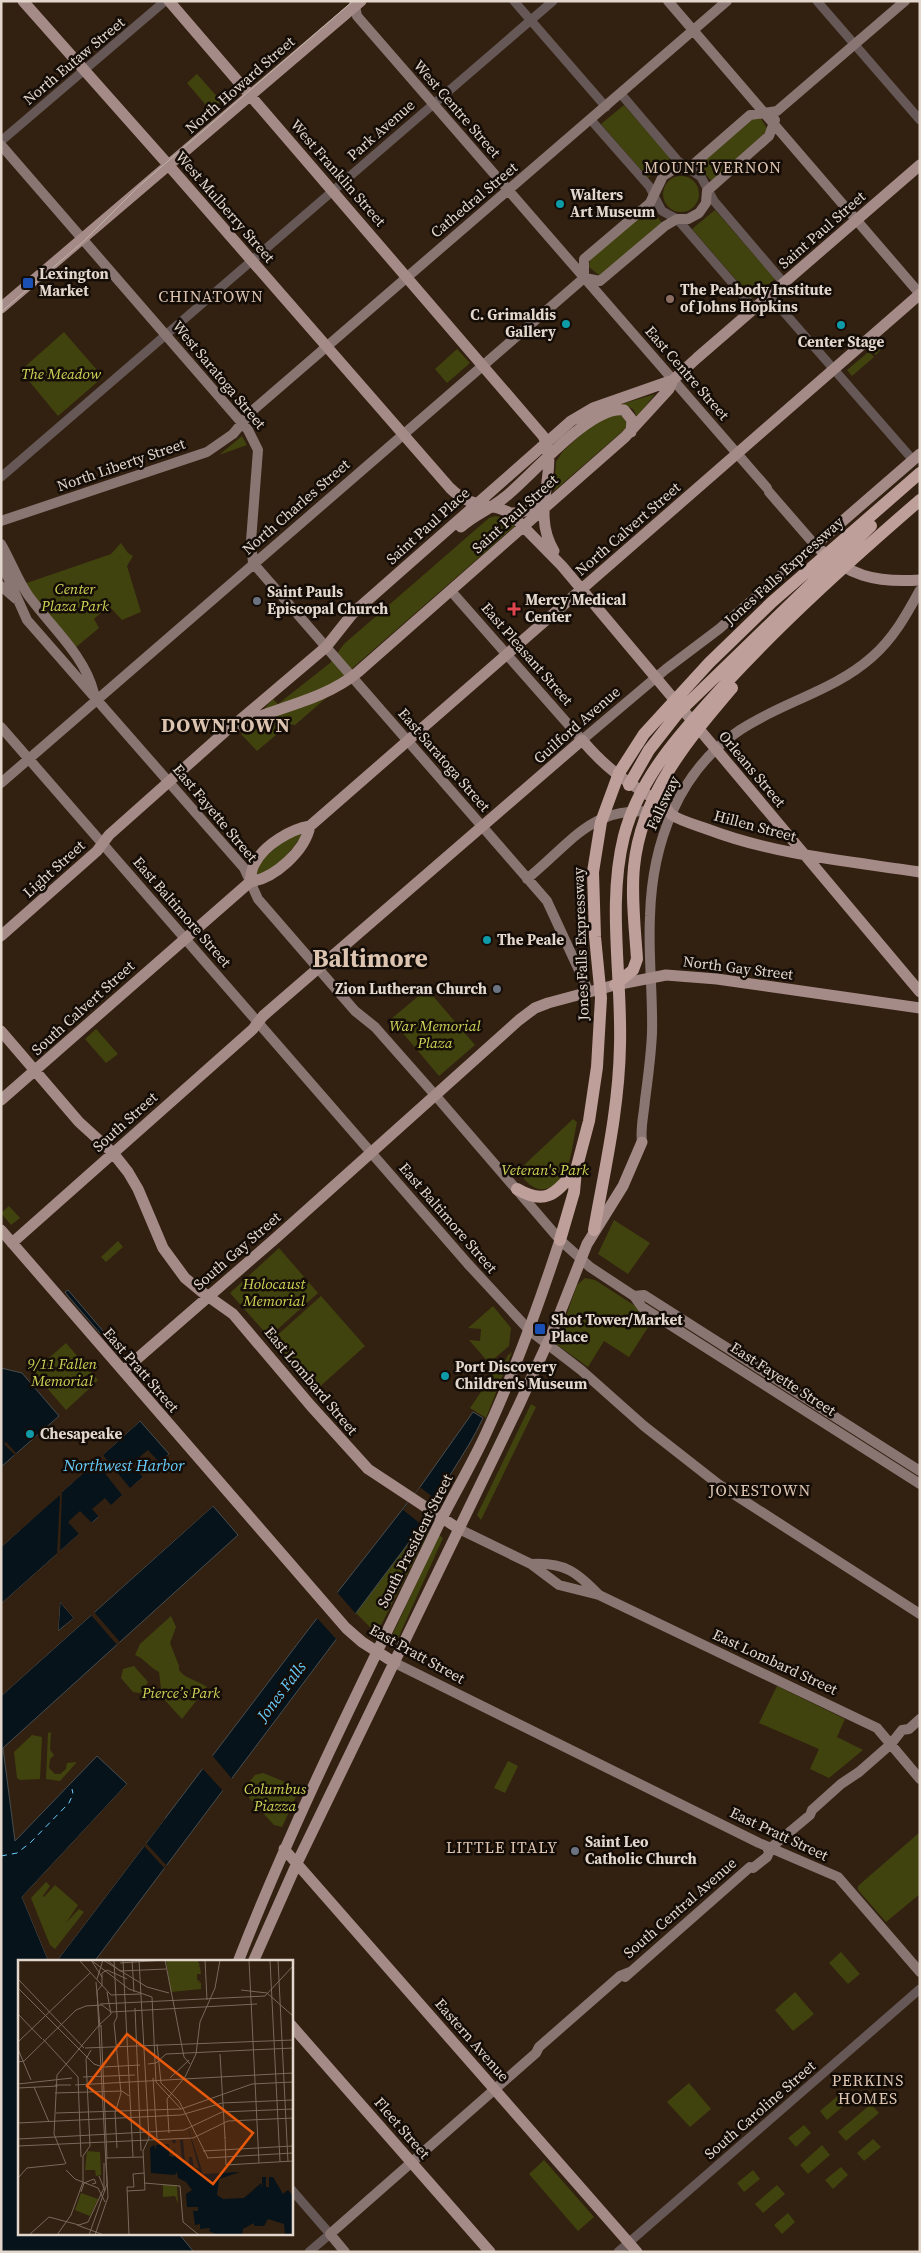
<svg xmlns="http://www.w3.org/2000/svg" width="921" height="2253" font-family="'Source Serif 4',serif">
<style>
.green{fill:#41430e}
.water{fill:#06131a;stroke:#484e50}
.pier{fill:#322011;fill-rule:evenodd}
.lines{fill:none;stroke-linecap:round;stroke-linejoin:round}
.ferry{stroke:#67cefe;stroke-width:1;stroke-dasharray:6 5;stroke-linecap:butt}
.tertiary{stroke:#655856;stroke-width:9}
.secondary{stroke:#897572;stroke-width:10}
.primary{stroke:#a58b87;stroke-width:11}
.motorway{stroke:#be9f9a;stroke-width:12}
.tram{stroke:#c0b3a8;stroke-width:1}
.culture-dot{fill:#0f9aa8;stroke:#140c06;stroke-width:2}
.transit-dot{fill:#1a4fb4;stroke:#140c06;stroke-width:2}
.education-dot{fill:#8d6e63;stroke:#140c06;stroke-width:2}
.worship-dot{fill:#6b7280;stroke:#140c06;stroke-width:2}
.health-dot{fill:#e0444e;stroke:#140c06;stroke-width:2}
.labels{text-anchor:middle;stroke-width:5;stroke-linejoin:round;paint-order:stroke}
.street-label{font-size:15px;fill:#e3d7cd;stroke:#140c06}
.poi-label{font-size:15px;font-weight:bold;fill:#e3d7cd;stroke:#140c06;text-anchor:start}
.park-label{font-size:15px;font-style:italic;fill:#d0d457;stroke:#140c06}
.neighbourhood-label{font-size:16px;letter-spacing:1px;fill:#dcc4b1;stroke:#140c06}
.water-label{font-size:16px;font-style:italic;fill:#67cefe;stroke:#140c06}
.district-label{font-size:20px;font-weight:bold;letter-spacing:1px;fill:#dcc4b1;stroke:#140c06}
.town-label{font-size:25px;font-weight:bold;fill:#dcc4b1;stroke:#140c06}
.inset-river{fill:none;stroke:#06131a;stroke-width:2.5}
.inset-road{fill:none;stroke:#79695c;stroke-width:1}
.view{fill:#e8590c;fill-opacity:0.15;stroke:#e8590c;stroke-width:2.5}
.inset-edge{fill:none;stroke:#e3d7cd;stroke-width:2.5}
</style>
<rect width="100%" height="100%" fill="#322011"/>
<path class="green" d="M197,74L221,101L211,111L187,83Z
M624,105L670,158L648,178L601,124Z
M760,117L768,130L712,182L698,165L753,119Z
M663 194a18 18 0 1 1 36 0a18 18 0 1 1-36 0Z
M649,207L663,224L600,276L589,267L590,259Z
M715,210L775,279L752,298L692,229Z
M64,332L103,377L58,416L29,381L19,372Z
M878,344L883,347L876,355L873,352L871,354L874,357L852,376L847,370Z
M457,349L470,363L447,383L435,369Z
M655,394L637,417L633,409L622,404Z
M619,413L628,423L625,429L554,491L556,462L563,451L594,423Z
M242,436L247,445L219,455Z
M495,516L506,518L515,526L340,679L326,698L295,725L289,724L257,751L241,734L273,699L278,704L330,663L344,644L489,518Z
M121,543L128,553L133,556L127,566L141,612L122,620L109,606L94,619L99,628L75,648L24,584L111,554Z
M305,830C294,848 277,870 256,875L255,866L289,836Z
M427,989L475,1045L439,1076L391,1019Z
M96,1029L118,1054L106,1063L85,1039Z
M573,1119L577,1122C574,1136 571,1163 564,1175C554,1190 539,1195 526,1181C522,1177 520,1174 521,1168Z
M9,1206L20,1218L11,1225L1,1213Z
M614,1220L650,1243L628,1274L598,1254Z
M118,1241L123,1247L106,1262L101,1257Z
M279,1248L318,1293L269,1337L230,1293Z
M585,1278L595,1280L654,1318L629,1357L604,1341L588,1367L556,1344L577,1285Z
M321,1296L365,1346L315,1391L273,1339Z
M493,1306L511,1328L509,1346L489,1363L469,1340L480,1341L481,1329L468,1328Z
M66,1343L98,1380L91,1386L90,1378L87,1375L80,1380L90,1388L66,1410L33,1372Z
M512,1352L486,1418L470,1408L496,1370L502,1367L508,1355Z
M531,1404L536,1407L481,1520L477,1515Z
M422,1525L429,1531L378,1631L370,1627L355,1612Z
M439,1535L443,1538L396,1643L390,1640Z
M171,1616L176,1627L170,1643L179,1666V1670C185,1679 198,1680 207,1687L182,1719L162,1697L159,1672C149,1667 144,1658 135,1655L140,1644Z
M134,1666L148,1682L144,1691L139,1693L133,1692L121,1678L123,1669Z
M777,1686L845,1719L837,1737L863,1750L829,1778L810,1769L819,1749L759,1723Z
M51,1732L50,1750L54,1755L50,1759L49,1768L55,1774H60L66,1769L67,1763L77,1762L60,1781L46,1779L48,1733Z
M32,1735L42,1737L40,1779L20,1780L17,1778L14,1752Z
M508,1761L518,1766L505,1793L494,1788Z
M263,1773L300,1788L282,1827L274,1825L249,1798V1782L255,1775Z
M920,1832V1894L886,1922L858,1890V1886Z
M46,1882L50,1886L43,1896L44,1897L55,1885L78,1905L66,1923L79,1909L84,1912L55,1949L50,1945L31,1898Z
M841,1952L860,1974L848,1984L829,1963Z
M795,1992L814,2014L793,2031L775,2010Z
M689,2083L711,2109L690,2127L667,2102Z
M841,2093L848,2102L827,2120L820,2111Z
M871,2104L879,2113L846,2141L838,2132Z
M804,2125L811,2133L796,2147L788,2138Z
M873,2139L881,2147L864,2161L857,2153Z
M822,2145L830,2155L808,2174L800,2165Z
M544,2160L594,2217L578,2231L529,2174Z
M841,2167L848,2175L833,2189L825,2180Z
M753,2170L760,2179L744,2192L737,2183Z
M777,2185L785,2194L763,2213L755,2204Z
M788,2213L795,2222L782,2234L774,2225Z"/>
<path class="water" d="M68,1290L121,1352L118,1354L68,1296L65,1292Z
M1,1368L22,1373L59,1416L1,1467Z
M473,1412L483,1418C466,1455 439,1487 422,1525L94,1962H56L311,1626L420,1487Z
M140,1421L169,1454L1,1604V1547Z
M213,1506L238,1535L3,1748L15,1841L97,1756L127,1784L22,1897L49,1962H19V2234H179L194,2252H1V1696Z
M60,1602L74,1618L58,1631Z"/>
<path class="pier" d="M61,1415L60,1418L1,1470L15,1455L4,1444L6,1442L17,1454Z
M139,1419L140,1421L103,1455L130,1488L143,1477L131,1464L148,1450L159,1462L169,1454L170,1456L1,1607V1604L57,1554L60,1495L1,1547V1544ZM96,1462L122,1495L111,1505L105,1498L92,1509L99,1517L92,1523L80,1511L68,1522L79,1534L60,1551L62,1492Z
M420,1487L434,1498L422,1525L403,1510Z
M211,1504L213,1506L94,1612L120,1642L117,1645L91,1615L1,1696V1693Z
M336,1591L356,1614L337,1640L316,1617Z
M59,1599L76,1618L58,1634L56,1631ZM60,1602L74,1618L59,1631H58Z
M211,1754L233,1780L224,1792L201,1767Z
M127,1784L129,1786L25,1897L52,1962H49L22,1897Z
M163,1817L165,1819L146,1843L168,1867L166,1870L144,1846L56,1962H53Z"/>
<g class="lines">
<path class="ferry" d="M1,1856L17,1853L30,1843L69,1803L73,1794L72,1789"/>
<path class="tertiary" d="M514,1L606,107
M817,1L920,120
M621,94L678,161L701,177L714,201L784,283
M591,120L649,186L662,211L677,219L684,227L755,309
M1,141L165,1
M769,295L913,460
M1,477L553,1
M291,2189L330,2234L309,2252
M618,2252L920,1989"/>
<path class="secondary" d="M354,1L357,16L767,488
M668,1L920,294
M777,111L905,1
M1,145L248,430L258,450L251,541L253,563L547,901L589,992
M584,277V259L650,203L663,176L674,169H688L750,115L777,111
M585,278L600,281L665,226L677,219H688L699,213L706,203L707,191L769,136L775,120
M1,521L207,452L233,434L252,411L727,1
M1,544C11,561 17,579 28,595C51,627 84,654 94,693
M1,562L27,620L244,868L258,899L355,1011L375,1027L435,1095L560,1240L590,1267L634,1296L642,1307L920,1484
M1,586L16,599
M451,591L582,740L666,669L719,629L815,545L769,492
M1,727L468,1264L529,1330L581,1370L644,1426L718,1484L920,1614
M1,783L584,278
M527,879C580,835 594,801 671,814
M642,1142C640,1128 644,1114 645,1100C648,1078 651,1055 652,1033C653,994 648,955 650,916C652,844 678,771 740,730C782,702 834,691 872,657C893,639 907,614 920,590
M634,1296L644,1295L920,1471
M459,1529L531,1564L559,1585L599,1595L877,1728L920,1779
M531,1564C564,1562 577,1572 599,1595
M395,1663L759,1843L838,1877L920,1972
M768,1850L810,1815L812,1810L841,1784L859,1772L891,1744L902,1730L909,1729L920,1719
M625,1977L750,1867L753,1868L767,1857L771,1848
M345,2252L330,2234L536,2053L539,2047L620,1976L630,1972"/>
<path class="primary" d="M23,1L164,160L450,488C472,510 487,500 510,513L562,566L920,992
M169,1L543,436C561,468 529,510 554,551
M1,308L361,1
M920,454L815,545C848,576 875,583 920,580
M510,513C527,514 536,507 544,492
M461,527C474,515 491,509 505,497C532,476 590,405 624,410L632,420L631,432
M240,720L326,647L353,613L571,421L593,408L673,380
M250,882C251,875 251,869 255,863C264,845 291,829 310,826L920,294
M1,936L97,851L109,835L227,730C269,708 321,703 358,672L625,437L669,389L673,380L697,358L920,165
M1,1031L79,1122L113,1153L128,1172L138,1189L163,1248L185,1278L202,1292L233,1314L311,1406L368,1469L459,1529
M1,1100L250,882C275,878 305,851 310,826
M1,1230L346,1628L362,1642L395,1663
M12,1243L253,1029L263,1016L582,740C609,772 628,782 662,804C666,806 668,812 672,815C681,821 696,825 707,829C775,855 848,861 920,872
M123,1371L277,1237L519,1020L535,1008L548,1003L615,985L666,975L717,979L920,1008
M284,1849L637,2252
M238,1962C296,1813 368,1672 437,1528C453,1495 473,1463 488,1429C516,1368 539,1304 560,1240
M253,1962L297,1863L519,1405L552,1333L587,1244L623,1186L642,1142
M291,2025L490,2252"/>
<path class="motorway" d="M629,785L649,750L678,713L871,526
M615,985L633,970L637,959C635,929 631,896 634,867C641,795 687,741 732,688
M517,1189C548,1207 557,1191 576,1170
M594,1230C605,1168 619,1108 620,1045C622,976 607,904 624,836C640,775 686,727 727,682C787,617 853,558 920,500
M560,1240L574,1192L576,1170L589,1121L597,1067L601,998L595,937L593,872L601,822L619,773L644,734L709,663L772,602L920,473"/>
<path class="tram" d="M1,312L84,241L138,187L353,1"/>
</g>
<g class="culture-dot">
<circle cx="560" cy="204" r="5"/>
<circle cx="566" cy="324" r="5"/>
<circle cx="841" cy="325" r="5"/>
<circle cx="487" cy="940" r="5"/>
<circle cx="445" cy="1376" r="5"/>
<circle cx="30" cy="1434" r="5"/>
</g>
<g class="transit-dot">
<rect x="22" y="277" width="12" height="12" rx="2.5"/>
<rect x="534" y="1323" width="12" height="12" rx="2.5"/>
</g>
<circle class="education-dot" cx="670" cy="299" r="5"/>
<g class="worship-dot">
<circle cx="257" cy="601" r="5"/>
<circle cx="497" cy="989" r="5"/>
<circle cx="575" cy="1851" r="5"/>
</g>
<path class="health-dot" d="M511.5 601.5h5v5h5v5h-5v5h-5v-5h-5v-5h5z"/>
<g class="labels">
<g class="street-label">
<text transform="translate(74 61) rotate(-40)" y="5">North Eutaw Street</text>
<text transform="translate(240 85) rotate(-41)" y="5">North Howard Street</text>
<text transform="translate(457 109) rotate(49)" y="5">West Centre Street</text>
<text transform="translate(381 130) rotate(-41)" y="5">Park Avenue</text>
<text transform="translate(338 173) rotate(49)" y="5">West Franklin Street</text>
<text transform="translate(474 200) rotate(-40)" y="5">Cathedral Street</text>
<text transform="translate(225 207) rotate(49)" y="5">West Mulberry Street</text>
<text transform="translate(822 230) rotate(-41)" y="5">Saint Paul Street</text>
<text transform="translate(687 373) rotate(49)" y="5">East Centre Street</text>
<text transform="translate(219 375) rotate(50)" y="5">West Saratoga Street</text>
<text transform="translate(121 465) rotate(-19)" y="5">North Liberty Street</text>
<text transform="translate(296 507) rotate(-41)" y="5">North Charles Street</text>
<text transform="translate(515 514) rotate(-42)" y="5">Saint Paul Street</text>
<text transform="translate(428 526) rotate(-42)" y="5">Saint Paul Place</text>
<text transform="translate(628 529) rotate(-41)" y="5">North Calvert Street</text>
<text transform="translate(784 571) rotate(-42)" y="5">Jones Falls Expressway</text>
<text transform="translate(527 654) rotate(49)" y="5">East Pleasant Street</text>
<text transform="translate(577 725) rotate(-41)" y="5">Guilford Avenue</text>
<text transform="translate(444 760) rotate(49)" y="5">East Saratoga Street</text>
<text transform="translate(752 769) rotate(50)" y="5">Orleans Street</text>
<text transform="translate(663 803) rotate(-65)" y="5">Fallsway</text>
<text transform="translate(215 813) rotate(50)" y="5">East Fayette Street</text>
<text transform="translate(755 826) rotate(15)" y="5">Hillen Street</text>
<text transform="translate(54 869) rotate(-42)" y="5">Light Street</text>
<text transform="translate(182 912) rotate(49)" y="5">East Baltimore Street</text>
<text transform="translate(581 944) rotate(-92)" y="5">Jones Falls Expressway</text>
<text transform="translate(738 968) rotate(7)" y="5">North Gay Street</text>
<text transform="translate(83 1008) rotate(-42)" y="5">South Calvert Street</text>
<text transform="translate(125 1122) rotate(-42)" y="5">South Street</text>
<text transform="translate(448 1218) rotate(49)" y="5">East Baltimore Street</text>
<text transform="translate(237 1251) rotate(-41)" y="5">South Gay Street</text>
<text transform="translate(141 1370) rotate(49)" y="5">East Pratt Street</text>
<text transform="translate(783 1379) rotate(33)" y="5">East Fayette Street</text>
<text transform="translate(311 1381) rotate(50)" y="5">East Lombard Street</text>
<text transform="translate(415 1541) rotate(-63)" y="5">South President Street</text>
<text transform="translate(417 1654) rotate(29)" y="5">East Pratt Street</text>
<text transform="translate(775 1662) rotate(25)" y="5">East Lombard Street</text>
<text transform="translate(779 1834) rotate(25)" y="5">East Pratt Street</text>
<text transform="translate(680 1908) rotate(-41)" y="5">South Central Avenue</text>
<text transform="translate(472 2040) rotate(49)" y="5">Eastern Avenue</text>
<text transform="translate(760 2110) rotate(-41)" y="5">South Caroline Street</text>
<text transform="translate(402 2128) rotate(49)" y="5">Fleet Street</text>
</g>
<g class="poi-label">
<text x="570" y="200">Walters<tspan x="570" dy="17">Art Museum</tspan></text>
<text x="39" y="279">Lexington<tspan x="39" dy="17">Market</tspan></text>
<text x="680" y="295">The Peabody Institute<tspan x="680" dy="17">of Johns Hopkins</tspan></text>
<text x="556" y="320" text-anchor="end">C. Grimaldis<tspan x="556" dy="17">Gallery</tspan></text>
<text x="841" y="347" text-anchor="middle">Center Stage</text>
<text x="267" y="597">Saint Pauls<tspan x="267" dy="17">Episcopal Church</tspan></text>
<text x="525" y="605">Mercy Medical<tspan x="525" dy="17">Center</tspan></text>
<text x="497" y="945">The Peale</text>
<text x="487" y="994" text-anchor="end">Zion Lutheran Church</text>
<text x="551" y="1325">Shot Tower/Market<tspan x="551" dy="17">Place</tspan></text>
<text x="455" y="1372">Port Discovery<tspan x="455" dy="17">Children's Museum</tspan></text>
<text x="40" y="1439">Chesapeake</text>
<text x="585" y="1847">Saint Leo<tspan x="585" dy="17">Catholic Church</tspan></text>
</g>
<g class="park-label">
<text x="61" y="379">The Meadow</text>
<text x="75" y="594">Center<tspan x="75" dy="17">Plaza Park</tspan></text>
<text x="435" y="1031">War Memorial<tspan x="435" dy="17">Plaza</tspan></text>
<text x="545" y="1175">Veteran's Park</text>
<text x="274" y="1289">Holocaust<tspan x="274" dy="17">Memorial</tspan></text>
<text x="62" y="1369">9/11 Fallen<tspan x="62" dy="17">Memorial</tspan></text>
<text x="181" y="1698">Pierce’s Park</text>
<text x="275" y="1794">Columbus<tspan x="275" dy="17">Piazza</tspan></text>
</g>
<g class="neighbourhood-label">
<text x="713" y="173">MOUNT VERNON</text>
<text x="211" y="302">CHINATOWN</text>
<text x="760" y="1496">JONESTOWN</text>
<text x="502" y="1853">LITTLE ITALY</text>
<text x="868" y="2086">PERKINS<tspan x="868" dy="18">HOMES</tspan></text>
</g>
<g class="water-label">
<text x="124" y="1471">Northwest Harbor</text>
<text transform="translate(281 1691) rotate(-53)" y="6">Jones Falls</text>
</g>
<g class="district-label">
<text x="226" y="732">DOWNTOWN</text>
</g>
<g class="town-label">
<text x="370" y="967">Baltimore</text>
</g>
</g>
<g transform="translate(18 1960)">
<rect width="275" height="275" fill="#322011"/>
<path d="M148,0L180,1L182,6L179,7H182L183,14H179V20L183,22L179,23H183V29L153,32ZM69,191L82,192L83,215L78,216L77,210H67ZM145,225H159L160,244L157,236L145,237ZM63,233L80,239L72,256L57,250Z" fill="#41430e"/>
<path d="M168,161L185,214L222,212L201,219L199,235L205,239L226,238L243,223L244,228V217H248V227H251V217H255L265,234L270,230L275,236V275H267L266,264L250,259L246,266H236V263L225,269L224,275L198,274L191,271L192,268L182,269V264L177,265L175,251H180V247H169L168,234L174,230L168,222L160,218L159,212L157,215L133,213L132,188L136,185L138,190V185L151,184V195L154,180H158L159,198L164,200L161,192L162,180H165L167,202L172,205L171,197H174L176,207L181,209Z" fill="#06131a"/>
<path d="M152,180L157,184L158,180H162L163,191H166H163L164,200L159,198L156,188V197L151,196Z" fill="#322011"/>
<path class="inset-river" d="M161,216L173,207L172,200M227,237L263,261L275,263"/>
<path class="inset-road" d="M61,0L93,35L123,34M73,0L111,29L134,37L138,122L163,149M73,0L84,17M85,0L129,27L151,33M89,0L102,11L148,9M96,0L99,57L96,63L103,133L97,153L99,188M105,0L115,197M114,0L116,32M147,0L166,97L172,104M187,0L189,40M231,0L241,203M252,0L262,202M260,0L270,202M102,3L147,0M0,19L66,88M79,19L85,0M78,22L82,67M0,28L76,104L85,107L122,105M223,30L249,33L275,56M82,44L247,36L275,6M117,48L123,191M0,54L24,79M81,65L93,54L89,32M83,65L89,199M25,79L60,117M0,82L73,12M139,84L143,123L161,141L190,198M67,88L275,80M0,89L13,120M202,94L207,178M0,102L6,101L58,50L68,46L84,45L93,52L239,44M130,104L138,103L148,94L275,88M60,117L63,197M65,117L117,115M135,118L139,179M152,118L171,100M0,124L54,118M37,125H53M57,125L275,113M16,127L31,162M0,128L40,126M37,133L104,131L111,136M38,153L163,149L234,124L275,122M0,163L163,155L204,143L275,140M151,173L149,139L167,117L178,94L182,62L197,28L202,0M207,177L208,205L275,201M0,179L166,170L204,152L275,149M0,186L175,178L210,161L275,158M185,191L275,186M88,198L125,197M189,198L275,193M48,204L36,174L39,115L82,64M48,210L57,219L80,228L87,242M81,216L87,231M0,218L9,208L47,204M126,223L162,226L165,262L181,275M109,231L127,230L125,191L131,178L121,0M63,232L66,223L76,219L78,223L74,224M59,265L86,275M11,275L31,257L61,265L70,262L86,228V203M39,275L53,255L65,222V196L72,186L68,99L73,90M71,275L89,224L79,31L84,25V13L89,10L109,19M77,275L90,237L88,199M111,275L109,227H116L115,214L126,213"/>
<path class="view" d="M109,74L235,173L195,224L69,126Z"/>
<rect width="275" height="275" class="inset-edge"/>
</g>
<rect width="921" height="2253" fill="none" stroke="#e3d7cd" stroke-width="5"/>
</svg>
